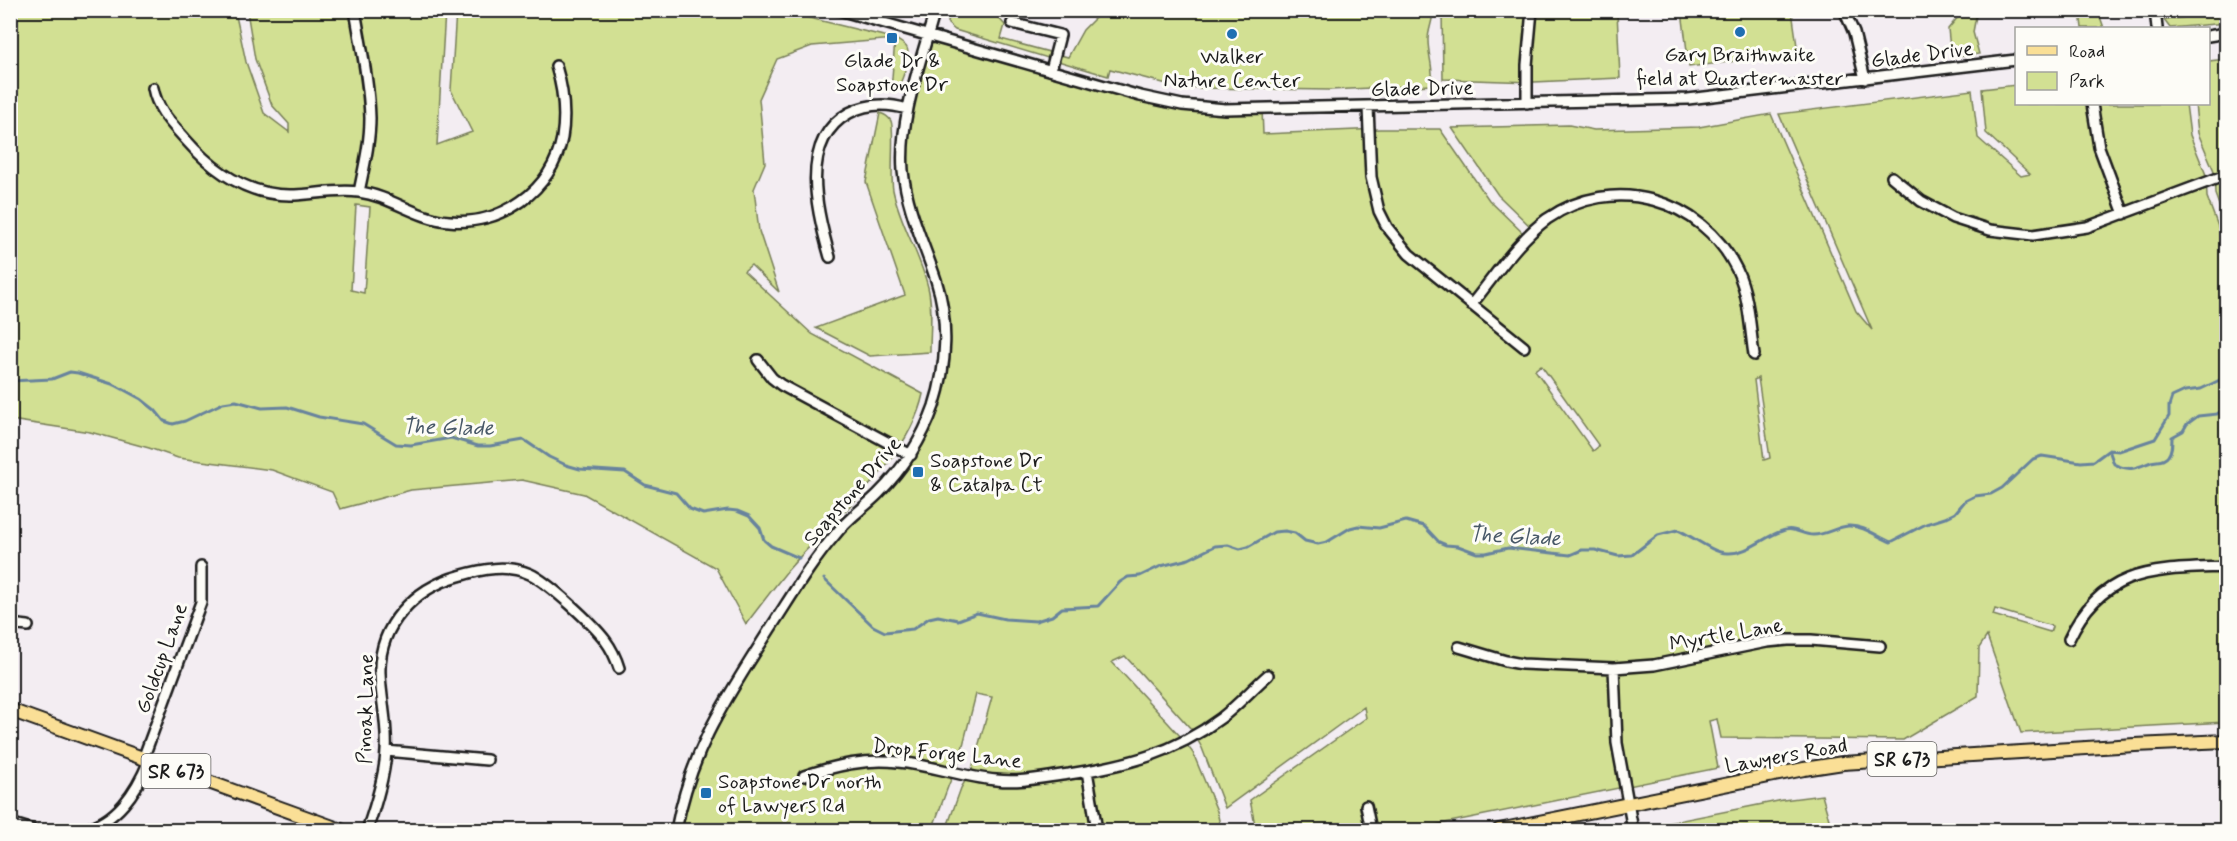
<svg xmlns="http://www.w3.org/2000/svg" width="2237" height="841" font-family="Mynerve,sans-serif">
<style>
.green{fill:#d2e093;stroke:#777e58;stroke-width:1.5;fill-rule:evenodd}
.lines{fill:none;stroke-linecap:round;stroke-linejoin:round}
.stream{stroke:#67839d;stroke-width:3}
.minor-casing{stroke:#1c1c1c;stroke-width:14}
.major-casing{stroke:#1c1c1c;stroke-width:16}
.minor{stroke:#fdfcf7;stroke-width:9}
.major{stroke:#fadf96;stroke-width:12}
.poi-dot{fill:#1f6fb2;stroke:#fdfcf7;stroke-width:2}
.labels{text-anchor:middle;stroke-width:6;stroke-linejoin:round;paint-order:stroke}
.shield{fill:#fdfcf7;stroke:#605f5e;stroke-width:1.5}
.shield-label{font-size:20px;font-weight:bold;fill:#1c1c1c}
.poi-label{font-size:21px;fill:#1c1c1c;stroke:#fdfcf7}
.street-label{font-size:21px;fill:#1c1c1c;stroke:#fdfcf7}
.water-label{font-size:22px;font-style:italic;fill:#485867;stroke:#fdfcf7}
</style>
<rect width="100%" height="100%" fill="#f3edf2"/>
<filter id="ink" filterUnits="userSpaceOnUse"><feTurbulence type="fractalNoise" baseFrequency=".0167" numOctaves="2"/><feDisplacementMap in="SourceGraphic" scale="12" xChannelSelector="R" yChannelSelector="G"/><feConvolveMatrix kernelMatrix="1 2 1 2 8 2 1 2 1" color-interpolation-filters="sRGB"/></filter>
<g filter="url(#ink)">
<path class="green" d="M11,11H235L246,62L264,113L289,132V124L272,105L255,59L247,11H445L437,145L472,132L451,90L456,11H781L896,39C899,42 905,44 907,48C911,56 902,83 896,90L891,91L895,39L812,46L777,59L759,99L765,163L754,189L759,231L779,292L751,265L744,271L812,334L923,394C908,464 833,517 788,570C774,587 760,606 746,624L716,568L584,494L522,480L411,490L340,509L332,492L272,470L178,458L149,448L90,432L11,420ZM356,205L370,207L364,293L351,290Z
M949,11H992L1005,25L1001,39L1068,57L1083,30L1102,11H1433C1433,21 1428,30 1428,40C1428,55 1434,69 1432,85L1330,90L1199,88L1167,84L1110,69L1108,76L955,30L948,24Z
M1442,11H1617L1620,78L1534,82L1443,79Z
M1682,11H1792L1798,53L1689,67Z
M1963,11H1977L1973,32L1979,54L1951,58L1948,29Z
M2080,11H2098L2104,28H2082Z
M2226,12V23L2170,28L2164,20Z
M928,36L1140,96L1262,109L1263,134L1380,129H1440L1489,200L1527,237L1534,230L1498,195L1452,128L1569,125L1594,130L1699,127L1771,114L1856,311L1872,330L1779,114L1972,90L1978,138L2021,176L2030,174L1986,133L1982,89L2016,85V104H2186L2190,135L2206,175L2207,197L2226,248V722L2021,733L1987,636L1979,648L1978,696L1903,740L1721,738L1717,719L1709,721L1718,768L1410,830H1256L1250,800L1366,718L1364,707L1225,808L1202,748L1192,730L1125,656L1112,662L1181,737L1193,753L1217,811L1221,830H946L961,788L972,769L992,697L976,694L958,765L949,784L932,830H676L696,757L816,558L900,468L938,392L944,316L909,205L903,137ZM1541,365L1599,446L1593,451L1535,370ZM1758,378L1770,458L1764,460L1754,380ZM1995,609L2052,626V627L2050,632L1993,615Z
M2226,59V224L2215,194L2214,171L2198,133L2195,104H2208L2209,61Z
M880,113C885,115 888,116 891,121C895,129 890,175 893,190C900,224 920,254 928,287C933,307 930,331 930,352L870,356L816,328L905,295L866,182Z
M1822,795L1832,830H1647V827L1783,800Z"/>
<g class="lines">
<path class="stream" d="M10,381L52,379L70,372L78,373L115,385L141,399L155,410L164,421L173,424L185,421L223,403L236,401L262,408L287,407L319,417L363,424L396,444L411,445L451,438L478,446H490L524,440L549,457L566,465L580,469L625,472L645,485L676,493L690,509L703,514L728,510L737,511L749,516L760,528L764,540L771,546L799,558
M2109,450L2114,464C2130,472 2136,468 2151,462C2157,460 2164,462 2168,456C2172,451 2172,444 2172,437L2183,431L2187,424L2198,416L2217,414L2226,408
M824,579L873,626L885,632L913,629L929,618L938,616L958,620L977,613L1005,619L1036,621L1052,616L1062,608L1098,606L1120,582L1128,577L1140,576L1161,566L1189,559L1215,546L1228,545L1240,549L1248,547L1274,532L1285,531L1295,533L1305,541L1318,544L1327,542L1350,528L1358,526L1379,528L1406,521L1424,526L1439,542L1446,545L1458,546L1477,553H1486L1508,548L1570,555L1582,550H1595L1618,556L1632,555L1658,535L1678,530C1692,536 1713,553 1727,553C1748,554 1763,537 1782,531C1794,526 1801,535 1813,535C1826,535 1836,527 1848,526C1863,525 1878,537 1891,542L1926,524L1945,518L1955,513L1965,501L1975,496L1991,494L2002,488L2033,459L2042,456L2081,462L2094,461L2109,450L2119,451L2155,439L2169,416V406L2172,397L2185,391L2201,389L2226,377"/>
<defs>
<path id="minor" d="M355,10C361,46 369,82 370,118C370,143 364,167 359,192
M839,10L1140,96L1182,105L1225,109L1688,99L2016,60
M1844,10L1854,33L1865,79
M2155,10L2157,28
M1012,23L1060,35L1051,70
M2208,36L2226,33
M153,88C157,110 172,124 186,140C215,173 250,197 295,195C316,194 338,189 359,192C391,196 417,219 449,221C501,226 552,191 562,138C566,114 563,89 556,66
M1527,103V65L1532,10
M2092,104L2099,147L2124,214
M1368,107L1371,177L1379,211L1387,227L1409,254L1524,347
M1892,177L1921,201L1953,218L1990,230L2033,235L2087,227L2226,175
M830,257C817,213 798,141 849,113C868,103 887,103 907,109
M1471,305C1495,276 1517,241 1547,219C1613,173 1702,198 1737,270C1749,295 1750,328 1754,355
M758,360L772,378L781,385L911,455
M10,624L28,626
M2069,639C2103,566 2157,570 2226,567
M1459,647L1506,661L1522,664L1614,668L1654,665L1767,642L1788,640H1811L1880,646
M1614,668L1617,743L1633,830
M386,751L487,760
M143,759L201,602V567
M1087,771L1097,830
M804,776C834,766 866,758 898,762C931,765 963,777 996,780C1021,783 1045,777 1069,774C1126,765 1173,754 1221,718C1238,705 1252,689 1268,675
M1366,806L1371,830
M10,823L33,830
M82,830C117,822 136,792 149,761
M367,830C375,807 385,775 386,751C388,725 381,700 380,674C378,625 415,588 459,576C482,569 507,564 530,574C548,582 593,624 605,640C611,648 616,658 619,668
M676,830C692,747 726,699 770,629C791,597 810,564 835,535C847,519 864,508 878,494C903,469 922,440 934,406C947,366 949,320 936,280C924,243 907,210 903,171C899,116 921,63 935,10"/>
<path id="major" d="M10,710L341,830
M1499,830L1804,769L1843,763L2135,745L2226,741"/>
</defs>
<use href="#minor" class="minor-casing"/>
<use href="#major" class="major-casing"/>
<use href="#minor" class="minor"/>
<use href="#major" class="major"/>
</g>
</g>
<g class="poi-dot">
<circle cx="1740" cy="32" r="6"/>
<circle cx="1232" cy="34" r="6"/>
<rect x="886" y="32" width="12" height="12" rx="3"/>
<rect x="912" y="466" width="12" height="12" rx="3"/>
<rect x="700" y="787" width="12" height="12" rx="3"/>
</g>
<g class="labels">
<g class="shield">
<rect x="1867.5" y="742" width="69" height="34" rx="4.5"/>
<rect x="141.5" y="754" width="69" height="34" rx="4.5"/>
</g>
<g class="shield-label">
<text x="1902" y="766">SR 673</text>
<text x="176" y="778">SR 673</text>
</g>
<g class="poi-label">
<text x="1740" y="61">Gary Braithwaite<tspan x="1740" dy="24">field at Quartermaster</tspan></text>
<text x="1232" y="63">Walker<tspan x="1232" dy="24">Nature Center</tspan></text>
<text x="892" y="67">Glade Dr &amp;<tspan x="892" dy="24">Soapstone Dr</tspan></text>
<text x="930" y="467" text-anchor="start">Soapstone Dr<tspan x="930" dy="24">&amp; Catalpa Ct</tspan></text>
<text x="718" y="788" text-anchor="start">Soapstone Dr north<tspan x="718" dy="24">of Lawyers Rd</tspan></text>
</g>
<g class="street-label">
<text transform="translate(1922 54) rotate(-7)" y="7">Glade Drive</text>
<text transform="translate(1422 88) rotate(-1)" y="7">Glade Drive</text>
<text transform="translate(852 491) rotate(-49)" y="7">Soapstone Drive</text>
<text transform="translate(1726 634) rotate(-10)" y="7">Myrtle Lane</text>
<text transform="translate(161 658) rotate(-70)" y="7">Goldcup Lane</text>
<text transform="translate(365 709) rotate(-89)" y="7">Pinoak Lane</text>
<text transform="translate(947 753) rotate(6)" y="7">Drop Forge Lane</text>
<text transform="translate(1786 755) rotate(-10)" y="7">Lawyers Road</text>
</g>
<g class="water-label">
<text transform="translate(448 426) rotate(1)" y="8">The Glade</text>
<text transform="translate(1515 535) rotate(3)" y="8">The Glade</text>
</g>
</g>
<rect width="2237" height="841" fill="none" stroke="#fdfcf7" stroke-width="36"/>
<rect x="18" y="18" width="2201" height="805" fill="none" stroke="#1c1c1c" stroke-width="2" filter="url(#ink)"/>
<rect x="2015" y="27" width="195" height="78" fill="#fdfcf7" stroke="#a3a29f" stroke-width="1.5"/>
<rect x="2027" y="46" width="30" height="9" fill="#fadf96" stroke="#a3a29f" stroke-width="1.5"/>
<text x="2069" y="57" font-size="18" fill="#1c1c1c">Road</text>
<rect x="2027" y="72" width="30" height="18" fill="#d2e093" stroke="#a3a29f" stroke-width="1.5"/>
<text x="2069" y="87" font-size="18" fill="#1c1c1c">Park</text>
</svg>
